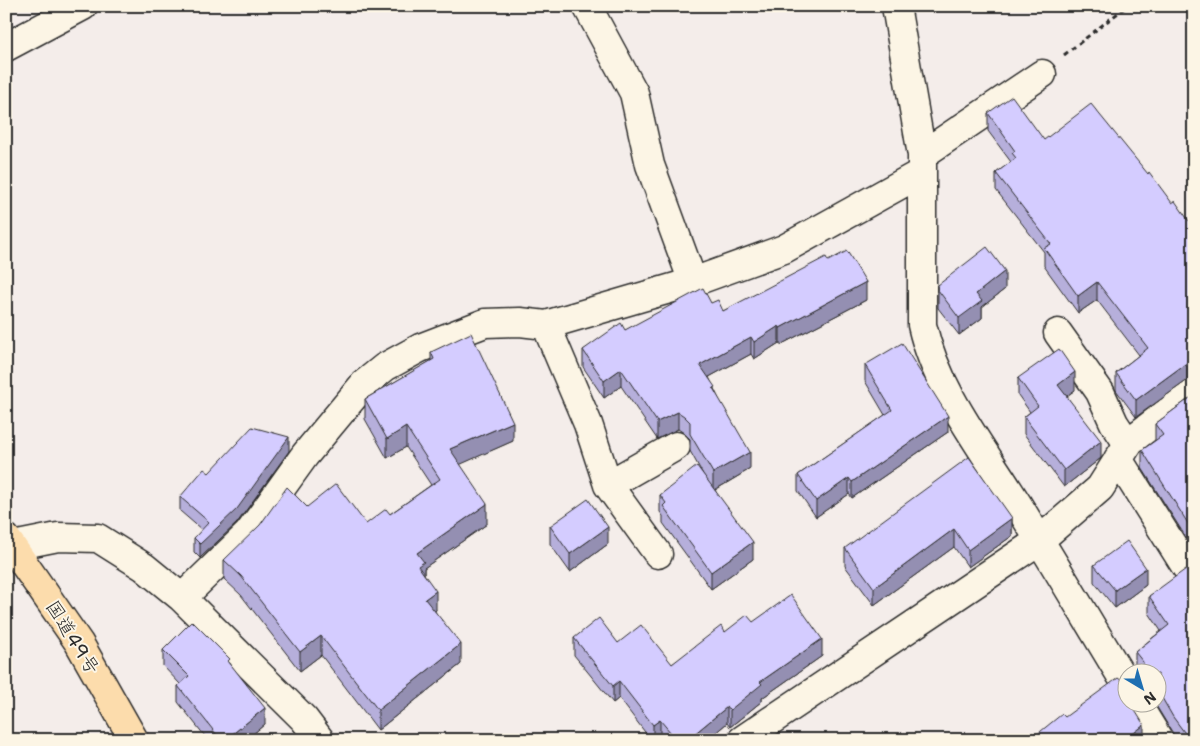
<svg xmlns="http://www.w3.org/2000/svg" width="1200" height="746" font-family="'Shantell Sans','Klee One',sans-serif">
<style>
.lines{fill:none;stroke-linecap:round;stroke-linejoin:round}
.minor-casing{stroke:#2b2b2b;stroke-width:31}
.highway-casing{stroke:#2b2b2b;stroke-width:31}
.path{stroke:#2b2b2b;stroke-width:3;stroke-dasharray:5 4;stroke-linecap:butt}
.minor{stroke:#fcf5e5;stroke-width:28}
.highway{stroke:#fcdcac;stroke-width:28}
.wall{fill:#b6afdb;stroke:#2b2b2b}
.shaded-wall{fill:#948fb2;stroke:#2b2b2b}
.building{fill:#d4ccff;stroke:#2b2b2b}
.labels{text-anchor:middle;stroke-width:4;stroke-linejoin:round;paint-order:stroke}
.street-label{font-size:19px;fill:#2b2b2b;stroke:#fcf5e5}
</style>
<rect width="100%" height="100%" fill="#f4edea"/>
<filter id="ink" filterUnits="userSpaceOnUse"><feTurbulence type="fractalNoise" baseFrequency=".02" numOctaves="2"/><feDisplacementMap in="SourceGraphic" scale="10" xChannelSelector="R" yChannelSelector="G"/><feConvolveMatrix kernelMatrix="1 2 1 2 8 2 1 2 1" color-interpolation-filters="sRGB"/></filter>
<g filter="url(#ink)">
<g class="lines">
<defs>
<path id="minor" d="M587,6L634,93L650,165L693,282
M896,6L922,155V325C937,391 982,447 1018,505C1055,565 1091,626 1128,687
M6,47L83,6
M922,155L1042,74
M546,325L588,424L608,485L658,554
M1058,333L1100,392L1114,423L1128,444
M1118,459L1186,567L1194,573
M608,485L676,446
M13,546L58,537L98,538L144,567L182,598L304,719L320,740
M182,598L249,533L305,455L364,384L385,367L420,348L485,323L520,322L546,325L693,282L784,249L921,173
M1137,704L1159,740
M742,740L1040,540L1100,488L1130,441L1194,392"/>
<path id="highway" d="M6,538L79,643L134,740"/>
</defs>
<use href="#minor" class="minor-casing"/>
<use href="#highway" class="highway-casing"/>
<path class="path" d="M1064,55L1127,6"/>
<use href="#minor" class="minor"/>
<use href="#highway" class="highway"/>
</g>
<path class="wall" d="M988,113L1172,203L1189,221L1194,218V377H1192L1136,417L1116,390V373L1139,355L1097,300L1078,313L1044,266V252L996,190V173L1011,162L988,131Z
M828,261L866,300L780,345L779,343L754,359L751,354L709,377L750,469L715,490L753,559L711,589L663,523V516L660,512V495L704,476L690,451V439L684,433L678,429L657,439L621,386L604,398L583,367V350L625,330L711,303L723,311Z
M938,285L1005,289L982,307V318L959,335L938,308Z
M431,352L513,441L460,464L487,524L424,568V573L436,610L435,611L461,664L378,730L321,655L300,671L241,595L224,579V560L307,507L366,524L390,514L431,485L406,447L387,458L365,419V399L431,361Z
M865,365L948,432L852,498L849,494L816,517L798,491V475L885,415L865,381Z
M1018,378L1075,390L1067,396L1101,458L1064,487L1024,434V417L1030,412L1018,395Z
M1194,395V550L1142,468V450L1155,441V424Z
M289,451L237,523L200,558L194,552V538L202,530L180,511V497L209,473Z
M1012,518V536L968,567L954,547L874,605L845,566V548Z
M550,526L608,544L570,572L550,544Z
M1094,565L1146,585L1115,608L1094,582Z
M1193,571L1194,740H1177L1155,704H1158V674H1139L1135,669V652L1161,631L1149,613V596Z
M753,622L822,656L762,698V701L730,727L727,723L707,740H663L660,736L656,740H651L619,698L613,703L574,655V638L618,643L672,664L725,632Z
M163,650L230,663L265,724L246,740H208L178,702V686L180,684L163,666Z"/>
<path class="shaded-wall" d="M1005,271V289L982,307V318L959,335V318L976,294Z
M866,282V300L780,345V328Z
M1097,282V300L1078,313V296Z
M779,326V343L754,359V342Z
M751,337V354L700,382V365Z
M1192,359V377L1136,417V400Z
M621,369V386L604,398V381Z
M1075,372V390L1058,402V385Z
M678,412V429L657,439V422Z
M948,416V432L852,498V482Z
M513,422V441L450,469V449Z
M406,427V447L387,458V439Z
M289,437V451L237,523L200,558V544Z
M1101,441V458L1064,487V470Z
M750,452V469L713,491V473Z
M849,478V494L816,517V501Z
M487,504V524L424,568V581L418,585L417,553Z
M1012,518V536L968,567V550Z
M608,527V544L570,572V554Z
M954,529V547L874,605V588Z
M753,542V559L711,589V572Z
M1146,568V585L1115,608V590Z
M436,591V610L425,618V599Z
M321,636V655L300,671V652Z
M822,639V656L762,698V701L730,727V710L760,682Z
M461,644V664L378,730V710Z
M619,681V698L613,703V686Z
M727,707V723L707,740H687Z
M265,708V724L246,740H225Z
M660,720V736L656,740H653V725Z
M1144,725V740H1125Z"/>
<path class="building" d="M1012,96L1044,140L1091,104L1148,174L1149,172L1172,203L1175,201L1189,221L1194,218V360L1192,359L1136,400L1116,373L1148,348L1097,282L1078,296L1044,248L1051,244L996,173L1016,158L1012,153L1015,151L988,113Z
M987,247L1005,271L976,294L982,301L959,318L938,290V285Z
M847,251L866,282L780,328L779,326L754,342L751,337L700,365L715,387L713,388L750,452L713,473L690,434V422L684,416L678,412L657,422L621,369L604,381L583,350L621,323L625,330L703,288L711,303L718,300L723,311L826,257L828,261Z
M471,333L513,422L450,449L487,504L417,553L424,562L418,566L436,591L425,599L461,644L378,710L321,636L300,652L241,576L224,560L260,525L287,487L307,507L336,484L366,524L386,509L390,514L440,479L406,427L387,439L365,399L434,359L431,352Z
M902,343L948,416L852,482L849,478L816,501L798,475L892,410L865,365Z
M1059,349L1075,372L1058,385L1101,441L1064,470L1024,417L1038,406L1018,378Z
M1194,395V533L1142,450L1163,435L1155,424Z
M252,427L289,437L237,509L200,544L194,538L209,522L180,497L204,469L209,473Z
M969,457L1012,518L968,550L954,529L874,588L845,548Z
M697,466L753,542L711,572L663,506L666,503L660,495Z
M588,499L608,527L570,554L550,526Z
M1127,541L1146,568L1115,590L1094,565Z
M1186,569L1194,571V740H1190L1173,717L1158,691V674H1144L1143,673V662L1135,652L1169,625L1149,596Z
M791,595L822,639L760,682L762,684L730,710L727,707L687,740H677L660,720L653,725L619,681L613,686L574,638L599,618L618,643L641,625L672,664L721,626L725,632L747,615L753,622Z
M192,621L230,659L228,661L265,708L225,740H221L178,686L189,676L163,650Z
M1118,678L1122,681L1124,692L1128,698V704H1131L1144,725L1125,740H1030L1062,714L1065,717Z"/>
</g>
<g class="labels">
<g class="street-label">
<text transform="translate(73 637) rotate(58)" y="7">国道49号</text>
</g>
</g>
<rect width="1200" height="746" fill="none" stroke="#fcf5e5" stroke-width="25"/>
<rect x="12" y="12" width="1175" height="721" fill="none" stroke="#2b2b2b" stroke-width="2" filter="url(#ink)"/>
<g transform="translate(1142 688) rotate(142)"><circle r="24" fill="#fcf5e5" stroke="#a8a49b"/>
<path d="M0-4L9 19L0 12L-9 19Z" fill="#1f6fb2"/>
<text y="-8" font-size="14" font-weight="bold" text-anchor="middle" fill="#2b2b2b">N</text>
</g>
</svg>
